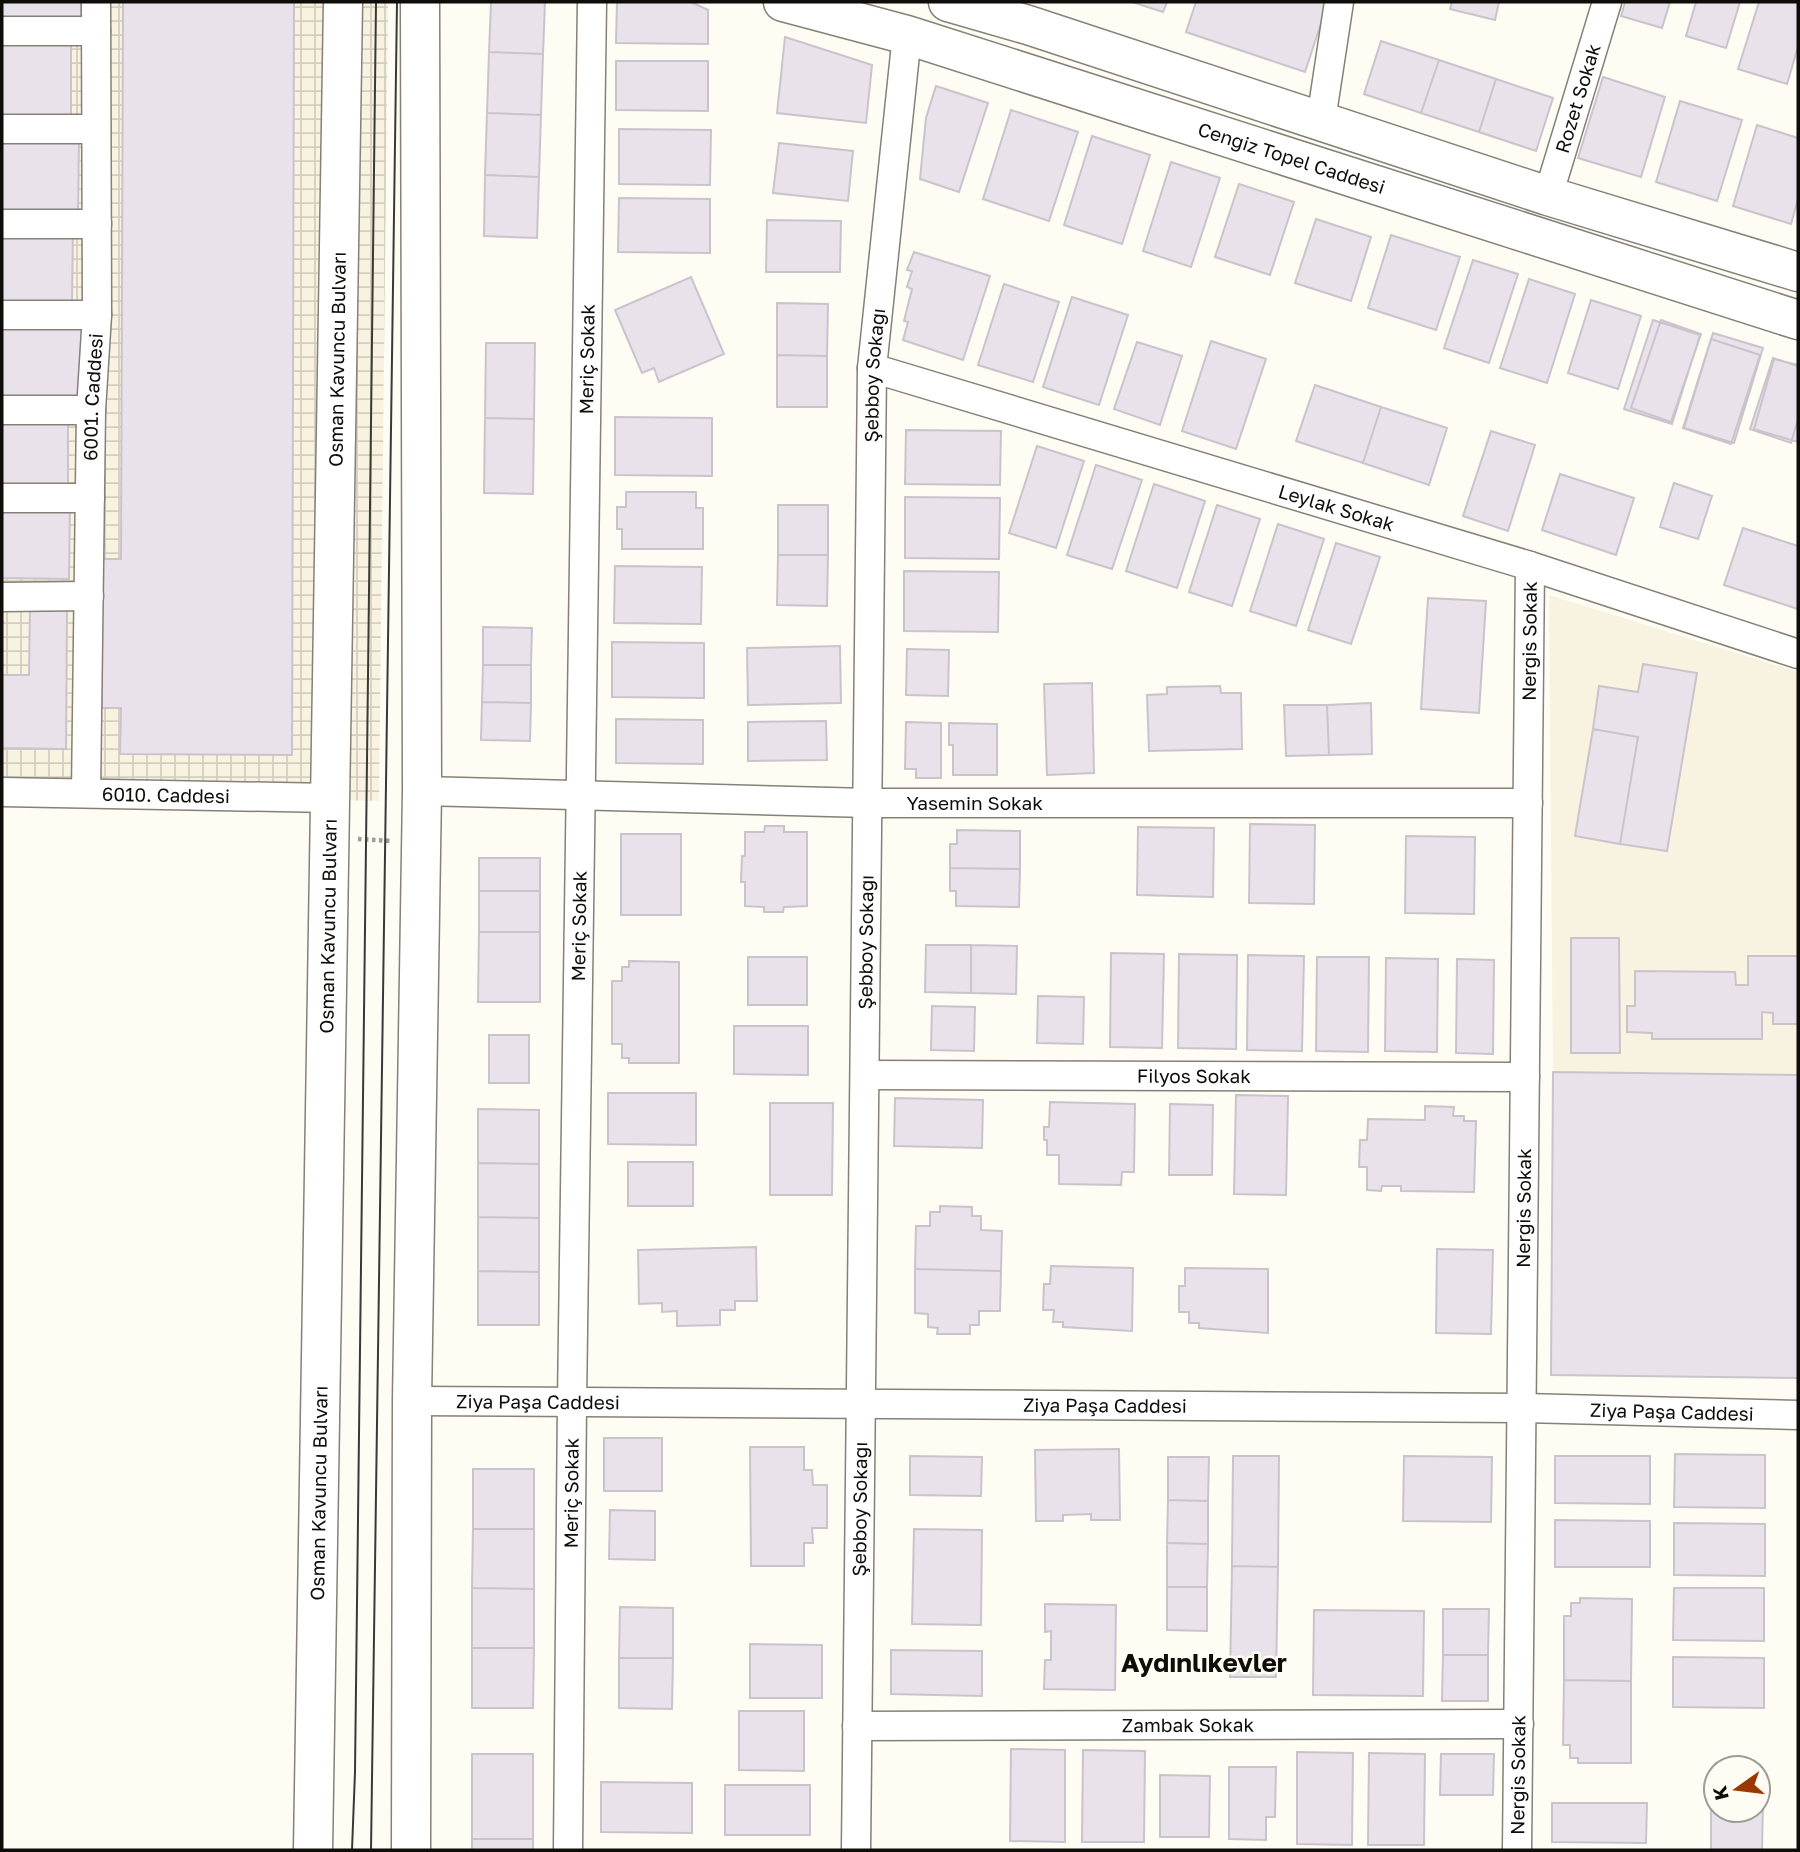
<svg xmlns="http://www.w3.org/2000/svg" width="1800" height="1852" font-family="'Golos Text',sans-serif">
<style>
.built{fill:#f8f2e0}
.industrial{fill:url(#industrial-grid)}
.building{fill:#eae2eb;stroke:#cbc3cb;stroke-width:2}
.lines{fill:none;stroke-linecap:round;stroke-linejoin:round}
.minor-casing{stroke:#858178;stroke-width:31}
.primary-casing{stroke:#858178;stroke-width:41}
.trunk-casing{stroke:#858178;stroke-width:41}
.path{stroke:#9d9c95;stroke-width:4.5;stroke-dasharray:3.5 3.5;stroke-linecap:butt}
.minor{stroke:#fff;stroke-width:28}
.primary{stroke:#fff;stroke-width:38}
.trunk{stroke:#fff;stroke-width:38}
.tram{stroke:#3a3935;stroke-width:2}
.labels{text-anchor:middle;stroke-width:5;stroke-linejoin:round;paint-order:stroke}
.street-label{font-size:19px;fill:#0e0d0a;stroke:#fefcf3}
.district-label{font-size:26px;font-weight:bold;fill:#0e0d0a;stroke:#fefcf3}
</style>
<defs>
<pattern id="industrial-grid" width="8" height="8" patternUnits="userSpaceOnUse" patternTransform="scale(1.75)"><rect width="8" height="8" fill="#f8f2e0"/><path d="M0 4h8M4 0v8" fill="none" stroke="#d3cebf"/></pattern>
</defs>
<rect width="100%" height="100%" fill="#fefcf3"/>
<path class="built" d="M1549,595L1798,672V1075L1553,1072Z"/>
<path class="industrial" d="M2,2H388L379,801L2,792Z"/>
<path class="building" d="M2,2H81V23L2,22Z
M123,2H294L292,755L120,754L121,708H102V559H121Z
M491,2H545L543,54L489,52Z
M617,2H691L708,10V44L616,43Z
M1132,2H1167L1163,12Z
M1196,2H1328L1305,72L1186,32Z
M1452,2H1499L1495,20L1450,9Z
M1625,2H1670L1662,28L1621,16Z
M1696,2H1740L1726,48L1686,36Z
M1759,2H1798V47L1787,84L1738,69Z
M785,37L872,65L866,123L777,113Z
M1381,41L1439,60L1421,113L1364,94Z
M2,44H71V118H2Z
M489,52L543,54L541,115L487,113Z
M1439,60L1496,79L1479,132L1421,113Z
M616,61H708V111L616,110Z
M1603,77L1665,97L1641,177L1578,158Z
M1496,79L1553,98L1536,151L1479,132Z
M936,86L988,103L959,192L920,179L926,118Z
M1680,101L1742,120L1717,201L1656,182Z
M1011,110L1078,132L1049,221L983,199Z
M487,113L541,115L539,177L485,175Z
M1757,125L1798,138V199L1791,224L1733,206Z
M619,129L711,130L710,185L619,184Z
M1092,136L1150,155L1122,244L1064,225Z
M2,137L79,138L78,211L2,210Z
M779,143L853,151L848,201L773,193Z
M1171,162L1220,178L1191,267L1143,251Z
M485,175L539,177L537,238L484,236Z
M1239,184L1294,202L1270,275L1215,257Z
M619,198L710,199V253L618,252Z
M1316,219L1371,237L1351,301L1295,283Z
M767,220L841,221L840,272H766Z
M2,229L73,230L72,303L2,302Z
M1391,235L1460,257L1436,330L1368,308Z
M914,252L990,276L963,360L903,340L908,322L904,321L912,289L907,287L912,271L907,270Z
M1473,260L1518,274L1489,363L1444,348Z
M691,277L724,354L659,382L654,368L642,373L615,310Z
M1529,279L1575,294L1547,383L1500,368Z
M1004,284L1059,302L1033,382L978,365Z
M1072,297L1128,315L1099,405L1043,387Z
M1591,300L1641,316L1618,389L1568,373Z
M777,303L828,304L827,356L777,355Z
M1653,320L1700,335L1672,424L1624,409Z
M1661,320L1701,334L1671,422L1631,408Z
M2,323H85L80,399L2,398Z
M1713,333L1763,348L1734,443L1684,428Z
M1711,339L1760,355L1731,444L1683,428Z
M1211,341L1266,359L1236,449L1182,431Z
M1137,342L1182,356L1160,425L1114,409Z
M486,343H535L534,419L485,418Z
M777,355L827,356V407H777Z
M1773,358L1798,366V419L1791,443L1750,429Z
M1774,359L1798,365V442L1754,429Z
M1315,385L1381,407L1363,463L1296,441Z
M1381,407L1447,428L1429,485L1363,463Z
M615,417L712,418V476L615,475Z
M485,418L534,419L533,494L484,493Z
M2,422L68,423V488H2Z
M906,430L1001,431L1000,485L905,484Z
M1491,431L1535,445L1508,531L1463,516Z
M1037,446L1084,461L1056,548L1009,533Z
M1096,465L1142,480L1112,569L1067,555Z
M1560,474L1634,498L1616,555L1542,530Z
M1674,483L1712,496L1698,539L1660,527Z
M1154,484L1205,501L1177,588L1126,571Z
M626,492H696V508H703V549H622V529H617V507H626Z
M905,497L1000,498L999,559L905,558Z
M2,504L70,505L69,579L2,578Z
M778,505H828V555H778Z
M1217,505L1260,519L1232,606L1189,592Z
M1278,524L1324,539L1296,626L1250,611Z
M1743,528L1798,546V609L1724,585Z
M1336,543L1380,557L1351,644L1308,630Z
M778,555H828L827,606L777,605Z
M615,566L702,567L701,624L614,623Z
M904,571L999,572L998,632L904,631Z
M1428,598L1486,601L1479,713L1421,709Z
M30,607L67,608L66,749L2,748V675H29Z
M483,627L532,628L531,665H483Z
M612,642L704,643V698L612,697Z
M840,646L841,703L748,705L747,648Z
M907,649L949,650L948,696L906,695Z
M1643,664L1697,673L1667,851L1620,844L1638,737L1593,729L1599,686L1638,692Z
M483,665H531V703L482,702Z
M1092,683L1094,773L1047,775L1044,684Z
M1220,686L1221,693H1241L1242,749L1149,751L1147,695L1167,694V687Z
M482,702L531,703L530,741L481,740Z
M1371,703L1372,754L1329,755L1327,705Z
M1284,705H1327L1329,755L1286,756Z
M616,719L703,720V764L616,763Z
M826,721L827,760L748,761V722Z
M906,722L941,723V778H916V769H905Z
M949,723L997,724V775H953V745H949Z
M1593,729L1638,737L1620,844L1575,836Z
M1250,824L1315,825L1314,904L1249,903Z
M765,826H784V832H807V906L784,907L783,912H764V907L745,906V882H741L742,856H745V832H764Z
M1138,827L1214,828L1213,897L1137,895Z
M957,830L1020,831V869L950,868V844H957Z
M621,834H681V915H621Z
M1406,836L1475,837L1474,914L1405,913Z
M479,858H540V891H479Z
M950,868L1020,869L1019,907L956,906V891H950Z
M479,891H540V932H479Z
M479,932H540V1002H478Z
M1571,938H1619L1620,1053H1571Z
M926,945H971V993L925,992Z
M971,945L1017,946L1016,994L971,993Z
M1111,953L1164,954L1162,1048L1110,1047Z
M1179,954L1237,955L1236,1049L1178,1048Z
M1248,955L1304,956L1302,1051L1247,1050Z
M1748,956H1798V1024H1773V1013L1762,1012V1039H1652V1033L1627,1032V1006H1635V971L1735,972L1736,985H1748Z
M748,957H807V1005H748Z
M1317,957H1369L1368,1052L1316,1051Z
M1386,958L1438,959L1437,1052L1385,1051Z
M1457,959L1494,960L1493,1054L1456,1053Z
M629,961L679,962V1063H629V1058H622V1044H612V981H622V967H629Z
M1038,996L1084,997L1083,1044L1037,1043Z
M932,1006L975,1007L974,1051L931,1050Z
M734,1026H808V1075L734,1074Z
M489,1035H529V1083H489Z
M1553,1072L1798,1075V1378L1551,1375Z
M608,1093H696V1145L608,1144Z
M1236,1095L1288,1096L1286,1195L1234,1194Z
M895,1098L983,1100L982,1148L894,1146Z
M1050,1102L1135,1104L1134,1172H1122L1121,1185L1059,1184V1155H1047V1140H1044V1127H1049Z
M770,1103H833L832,1195H770Z
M1170,1104L1213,1105L1212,1175H1169Z
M1425,1106L1454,1107L1453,1116H1464V1121H1476L1474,1192L1401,1191V1186H1382L1381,1191L1367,1190V1167H1359L1360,1140H1367L1368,1119L1425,1120Z
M478,1109L539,1110V1164L478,1163Z
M628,1162H693V1206H628Z
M478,1163L539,1164V1218L478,1217Z
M940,1206L972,1207V1216H981V1230L1002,1231L1001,1271L915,1269L916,1226H930V1212H940Z
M478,1217L539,1218V1272L478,1271Z
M756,1247L757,1301H735V1310H720V1325L677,1326V1311L662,1312V1303L639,1304L638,1250Z
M1437,1249L1493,1250L1491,1334L1436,1333Z
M1051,1266L1133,1268L1132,1331L1063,1327V1322H1053L1054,1310H1043L1044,1284H1050Z
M1185,1268L1268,1269V1333L1199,1328V1323H1189V1312H1179V1286H1185Z
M915,1269L1001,1271L1000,1311H979V1325H970V1334H937L938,1328L928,1327V1314L915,1313Z
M478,1271L539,1272V1325H478Z
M604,1438H662V1491H604Z
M750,1447H804V1470H812L813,1485H827V1528H812L813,1543H804V1566H751Z
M1119,1449L1120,1520H1091V1514L1063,1515V1521H1036L1035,1450Z
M1675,1454L1765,1455V1508L1674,1507Z
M910,1456L982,1457L981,1496L910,1495Z
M1233,1456H1279L1278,1567L1232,1566Z
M1404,1456L1492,1457L1491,1522L1403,1521Z
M1555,1456H1650V1504L1555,1503Z
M1168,1457H1209L1208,1501L1168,1500Z
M473,1469H534V1529H473Z
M1168,1500L1208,1501V1544L1167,1543Z
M610,1510L655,1511V1560L609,1559Z
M1555,1520L1650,1521V1567H1555Z
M1674,1523L1765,1524V1576L1674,1575Z
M473,1529H534V1589L472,1588Z
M914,1529L982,1530L981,1625L912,1624Z
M1167,1543L1208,1544L1207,1587H1167Z
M1232,1566L1278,1567L1276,1677H1230Z
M1167,1587H1207V1631L1167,1630Z
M472,1588L534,1589V1648H472Z
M1674,1588H1764V1641L1673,1640Z
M1580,1598L1632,1599L1631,1681L1564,1680V1616H1571V1603H1580Z
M1045,1604L1116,1605L1115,1690L1044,1689L1045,1660H1051V1631L1045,1632Z
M620,1607L673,1608V1658H619Z
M1443,1609H1489L1488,1655H1443Z
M1314,1610L1424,1611L1423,1696L1313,1695Z
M750,1644L822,1645V1698H750Z
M472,1648H534L533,1708H472Z
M891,1650L982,1651V1696L891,1694Z
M1443,1655H1488V1701H1442Z
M1673,1657L1764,1658V1708L1673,1707Z
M619,1658H673L672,1709L619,1708Z
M1564,1680L1631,1681V1763H1578V1758H1570V1745H1563Z
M739,1711H804V1771L739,1770Z
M1011,1749L1065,1750V1842L1010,1841Z
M1083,1750L1145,1751L1144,1842H1082Z
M1297,1752L1353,1753L1352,1845L1297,1844Z
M1369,1753L1425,1754L1424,1845H1368Z
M472,1754H533V1839H472Z
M1441,1754H1494L1493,1795H1440Z
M1229,1767H1276L1275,1817H1266V1840L1229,1839Z
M1160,1775L1210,1776L1209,1837H1160Z
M601,1782L692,1783V1833L601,1832Z
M725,1785H810V1835H725Z
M1711,1802H1716V1810H1758V1802H1763L1762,1850H1711Z
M1552,1803H1647L1646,1843L1552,1842Z
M472,1839H533V1850H472Z"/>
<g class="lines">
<defs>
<g id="minor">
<path d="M2,31H96"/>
<path d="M1321,120L1339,2"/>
<path d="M2,129H96"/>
<path id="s1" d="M1548,196L1607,2"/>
<path d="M2,224H97"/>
<path d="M2,315H97"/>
<path id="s2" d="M872,368L1530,566L1798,654"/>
<path d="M2,410H91"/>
<path d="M2,498H90"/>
<path d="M2,597L89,596"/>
<path id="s3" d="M422,791L868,803H1528"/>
<path id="s4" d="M2,792L330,798"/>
<path id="s5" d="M86,793L91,410L97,315L96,2"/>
<path id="s6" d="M865,1075L1525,1077"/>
<path id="s7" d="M412,1401L1522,1408L1798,1415"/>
<path id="s8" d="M857,1726L1519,1724"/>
<path id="s9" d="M568,1850L572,1401L592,2"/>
<path id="s10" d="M856,1850L872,368L907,35"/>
<path id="s11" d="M1517,1850L1530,566"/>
</g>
<g id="primary">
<path id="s12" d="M783,2L907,35L1798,320"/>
<path d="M948,2L1028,25L1548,196L1798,272"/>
</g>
<g id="trunk">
<path id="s13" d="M313,1850L343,2"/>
<path d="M411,1850L412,1401L422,791L420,2"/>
</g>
</defs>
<use href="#minor" class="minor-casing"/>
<use href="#primary" class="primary-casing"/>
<use href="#trunk" class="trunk-casing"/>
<path class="path" d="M358,839L392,841"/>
<use href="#minor" class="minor"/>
<use href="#primary" class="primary"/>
<use href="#trunk" class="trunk"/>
<path class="tram" d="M352,1850L355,1772L376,2
M371,1850L397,2"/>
</g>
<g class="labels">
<g class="street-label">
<text dy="7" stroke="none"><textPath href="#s1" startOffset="102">Rozet Sokak</textPath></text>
<text dy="7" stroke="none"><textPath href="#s12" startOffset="532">Cengiz Topel Caddesi</textPath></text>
<text dy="7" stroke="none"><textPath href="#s13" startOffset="1491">Osman Kavuncu Bulvarı</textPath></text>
<text dy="7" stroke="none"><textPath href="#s9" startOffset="1491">Meriç Sokak</textPath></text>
<text dy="7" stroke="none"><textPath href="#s10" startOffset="1475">Şebboy Sokağı</textPath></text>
<text dy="7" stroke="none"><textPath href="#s5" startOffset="396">6001. Caddesi</textPath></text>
<text dy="7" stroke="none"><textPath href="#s2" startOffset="485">Leylak Sokak</textPath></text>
<text dy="7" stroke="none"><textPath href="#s11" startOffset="1209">Nergis Sokak</textPath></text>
<text dy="7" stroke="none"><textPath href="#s4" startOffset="164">6010. Caddesi</textPath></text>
<text dy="7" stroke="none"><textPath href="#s3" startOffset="553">Yasemin Sokak</textPath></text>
<text dy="7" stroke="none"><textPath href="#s13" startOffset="924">Osman Kavuncu Bulvarı</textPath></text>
<text dy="7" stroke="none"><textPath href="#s9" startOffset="924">Meriç Sokak</textPath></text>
<text dy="7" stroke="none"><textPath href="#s10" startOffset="908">Şebboy Sokağı</textPath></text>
<text dy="7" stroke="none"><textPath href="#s6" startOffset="329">Filyos Sokak</textPath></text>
<text dy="7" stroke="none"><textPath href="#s11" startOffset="642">Nergis Sokak</textPath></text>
<text dy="7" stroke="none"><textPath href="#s7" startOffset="126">Ziya Paşa Caddesi</textPath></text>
<text dy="7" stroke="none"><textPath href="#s7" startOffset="693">Ziya Paşa Caddesi</textPath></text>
<text dy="7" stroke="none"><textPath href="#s7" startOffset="1260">Ziya Paşa Caddesi</textPath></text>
<text dy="7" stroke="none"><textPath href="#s13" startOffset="357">Osman Kavuncu Bulvarı</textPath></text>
<text dy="7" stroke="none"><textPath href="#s9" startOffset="357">Meriç Sokak</textPath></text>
<text dy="7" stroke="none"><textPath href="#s10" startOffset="341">Şebboy Sokağı</textPath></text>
<text dy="7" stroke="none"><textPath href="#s8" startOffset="331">Zambak Sokak</textPath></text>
<text dy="7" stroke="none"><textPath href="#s11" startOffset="75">Nergis Sokak</textPath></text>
</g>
<g class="district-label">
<text x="1204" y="1672">Aydınlıkevler</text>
</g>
</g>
<rect width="1800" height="1852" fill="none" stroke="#0e0d0a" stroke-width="7"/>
<g transform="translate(1737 1789) rotate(256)"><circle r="33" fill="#fefcf3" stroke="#9e9c96" stroke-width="2"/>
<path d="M0-5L12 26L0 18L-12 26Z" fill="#9b3700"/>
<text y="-10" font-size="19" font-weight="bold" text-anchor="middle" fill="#0e0d0a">K</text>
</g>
</svg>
